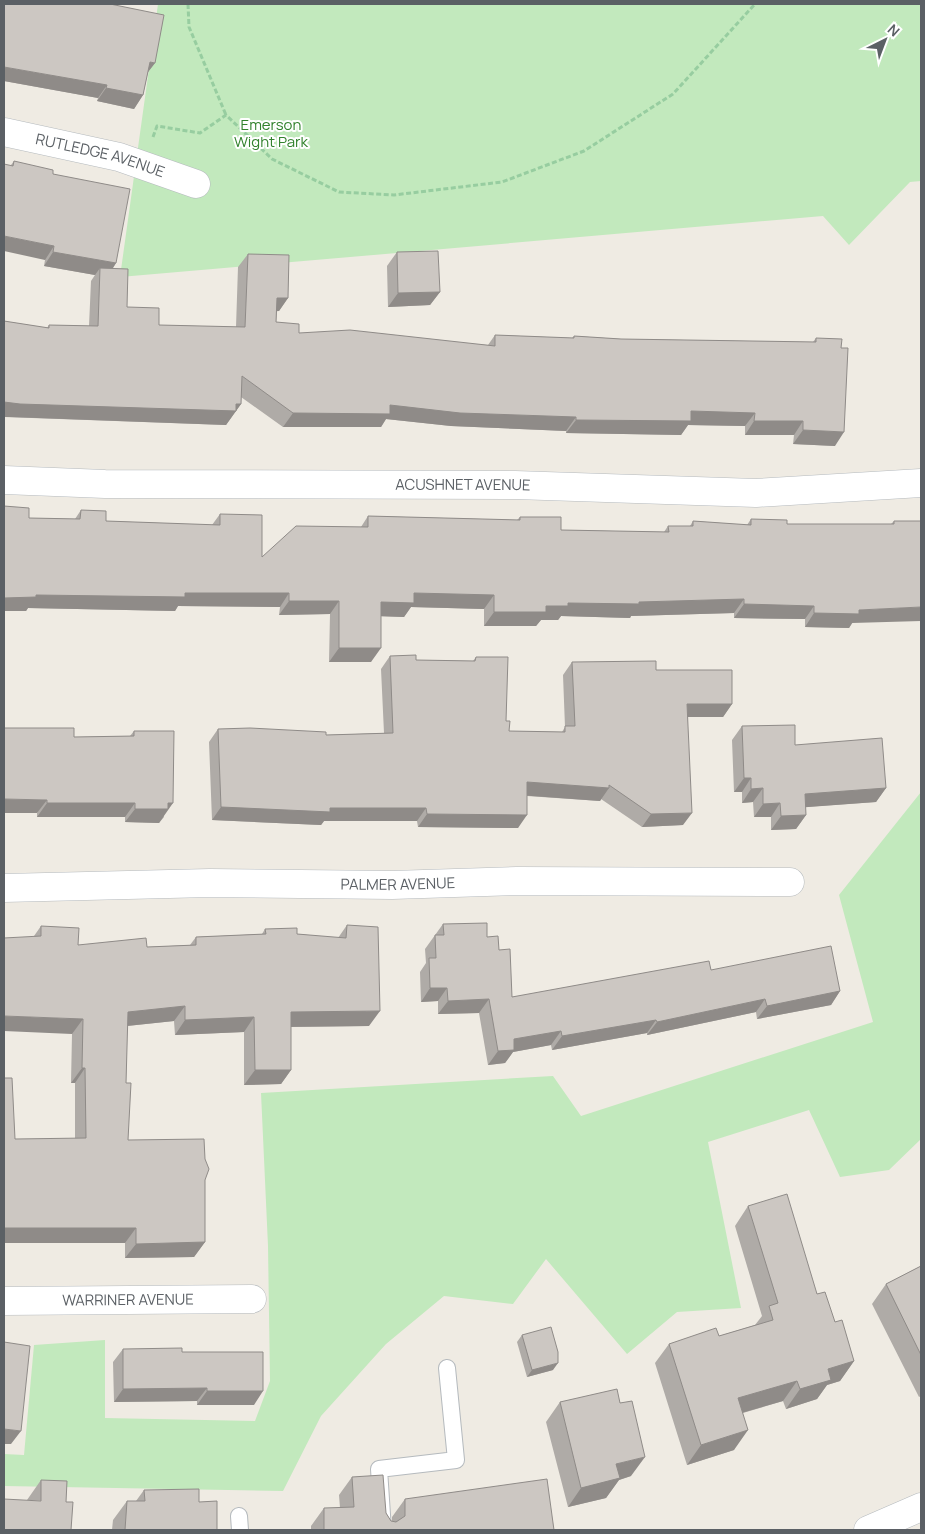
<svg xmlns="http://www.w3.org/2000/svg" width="925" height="1534" font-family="Manrope,sans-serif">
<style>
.green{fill:#c2e9bd}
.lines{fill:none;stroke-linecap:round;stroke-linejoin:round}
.service-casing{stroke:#b5babe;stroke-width:18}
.minor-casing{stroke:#b5babe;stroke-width:29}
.tertiary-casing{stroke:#b5babe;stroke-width:29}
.path{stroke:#97cda0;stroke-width:3;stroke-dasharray:5 2.5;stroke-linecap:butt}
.service{stroke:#fff;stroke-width:16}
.minor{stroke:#fff;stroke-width:28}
.tertiary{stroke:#fff;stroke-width:28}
.wall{fill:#afaba7}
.shaded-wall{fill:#8f8b88}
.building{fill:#ccc7c2;stroke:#8f8b88}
.labels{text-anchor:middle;stroke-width:4;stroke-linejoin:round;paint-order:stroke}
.park-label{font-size:15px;fill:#32822d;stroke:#fff}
.street-label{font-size:15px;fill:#5b6065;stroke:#fff}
</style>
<rect width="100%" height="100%" fill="#efebe3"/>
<path class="green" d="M158,4H921V181L910,182L849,245L823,216L120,277Z
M921,792V1139L889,1170L840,1177L809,1110L708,1142L741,1308L677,1312L627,1354L546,1259L513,1304L444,1296L386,1344L321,1416L283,1491L4,1486V1454L24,1455L34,1345L105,1340V1418L255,1421L270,1381L268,1246L261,1093L553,1076L581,1116L873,1022L839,895Z"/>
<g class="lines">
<defs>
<path id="service" d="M239,1516L240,1530
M383,1530L379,1469L456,1460L447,1368"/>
<g id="minor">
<path id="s1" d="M4,132L119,157L196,184"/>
<path id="s2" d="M4,480L105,484L515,485L756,493L921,483"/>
<path id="s3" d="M4,888L210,883L392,885L517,881L790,882"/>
<path id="s4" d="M4,1301L252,1299"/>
</g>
<path id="tertiary" d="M868,1530L921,1507"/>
</defs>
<use href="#service" class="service-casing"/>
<use href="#minor" class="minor-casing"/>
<use href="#tertiary" class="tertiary-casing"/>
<path class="path" d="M188,4L189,27L226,115
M153,137L157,126L200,133L226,115L272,159L339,192L394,195L502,182L584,151L673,94L755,4"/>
<use href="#service" class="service"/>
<use href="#minor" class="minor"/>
<use href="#tertiary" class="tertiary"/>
</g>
<path class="wall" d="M155,63L148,72L143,95L134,109L97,101L98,98L4,81Z
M14,161L53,174L116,263L113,268L127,307L159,325L236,327L238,267L248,254L288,298L279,311H277L276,322L299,333L488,345L495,335L572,338L574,336L621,339L813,342L816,338L835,446L793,444L794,435H745V426L688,425L681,435L566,433V431L451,426L386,419L381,427H283L241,397V404L226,425L4,417V321L47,328L49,325L89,326L91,281L95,275L44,266L45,260L11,165Z
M397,252L440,292L430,305L388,307L387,266Z
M4,506L29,518L75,519L81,510L106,521L212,525L220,514L262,557L361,527L368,516L517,520L520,517L561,530L664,532L668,526H690L693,521L747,525L751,519L787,524H891L894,521H921L849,628L805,627V619L734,618V613L631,616L630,618L561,616L558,620H541L536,626H484V609L411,607L404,617L381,616L371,662H329L330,614L279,615L280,607L178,606L175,611L28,608L26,611H4Z
M390,656L416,660L473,661L476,657L506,721L509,731L562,732L565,727L563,675L572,662L656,670L732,704L723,717H688L683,825L642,827L601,799L600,801L527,796L518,828L418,827L417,821H324L321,825L212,820L209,742L218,729L326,735L384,733L381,669Z
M742,726L795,745L886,788L876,802L805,807L806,815L796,829L771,830V817H754L753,802L742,803V792H734L732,740Z
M134,731L164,817L159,823L125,822V817H37V813L74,737L130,736Z
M443,924L487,937L499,950L512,997L711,970L840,991L831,1005L757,1019L756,1012L647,1035V1033L552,1050L551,1045L513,1052L505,1063L488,1065L479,1013L438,1014V1001L421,1002L420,972L426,963L425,949Z
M347,925L369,1026L291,1027V1070L281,1084L244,1085V1032L175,1035L174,1021L127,1026L126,1083L128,1140L205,1180V1242L194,1257L125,1258V1243H4L15,1139H75V1083H71L72,1034L34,936L41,926L78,945L147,947L190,945L196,937L262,934L265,929L297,934L338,938Z
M748,1206L817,1294L835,1322L854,1361L840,1381L827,1385L817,1399L786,1409L783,1401L743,1413L734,1450L687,1465L655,1363L669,1344L719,1336L755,1325L762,1316L735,1226Z
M921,1266V1396L919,1397L872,1304L886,1284Z
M522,1335L553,1370L527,1377L517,1342Z
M123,1349L182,1352L254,1405H197V1401L114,1402L113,1362Z
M560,1402L631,1476L619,1480L606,1498L568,1507L546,1422Z
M352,1477L386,1513L391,1521H392V1517L405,1499L554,1530H311V1526L324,1508H340L339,1495Z
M41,1480L66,1502L27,1500Z
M144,1490L199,1502L217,1530H112L113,1520L127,1501H136Z"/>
<path class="shaded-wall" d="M150,62L155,63L145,76Z
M4,67L107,85L98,98L4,81Z
M106,88L143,95L134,109L97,101Z
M4,236L54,246L45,260L4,251Z
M53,252L116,263L107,277L100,268L95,275L44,266Z
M440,292L430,305L388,307L398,293Z
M277,298H288L279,311L268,312Z
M4,402L236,404H241L226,425L10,417H4Z
M390,405L576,417L566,431L451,426L386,419L381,427H283L293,413Z
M691,411L755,413L745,426L688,425L681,435L566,433L576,420Z
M754,421H803L794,435H745Z
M803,430L844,432L835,446L793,444Z
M185,593H289L280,607L178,606L175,611L28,608L26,611H4V598L36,595Z
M414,593L494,595L484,609L411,607L404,617L372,616L381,602Z
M744,599L734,613L631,616L630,618L561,616L558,620H541L536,626H484L494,612L546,606L568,603L639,602Z
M289,601H339L330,614L279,615Z
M744,604L814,606L805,619L734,618Z
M921,607V621L852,623L849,628L805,627L814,613L859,610Z
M339,648H381L371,662H329Z
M687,704H732L723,717H678Z
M744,778H751L742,792H734Z
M527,782L609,788L600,801L518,795Z
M763,788L753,802L742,803L751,789Z
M886,788L876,802L795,808L805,794Z
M4,799L47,800L37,813H4Z
M47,803H135L125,817H37Z
M168,803H173L159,823L125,822L135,809Z
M780,803L771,817H754L763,804Z
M221,807L330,808H426L417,821H324L321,825L212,820Z
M692,813L683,825L642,827L651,814Z
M427,814L527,815L518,828L418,827Z
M806,815L796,829L771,830L781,816Z
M430,988H447L438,1001L421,1002Z
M840,991L831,1005L757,1019L767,1006Z
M489,999L479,1013L438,1014L448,1001Z
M765,999L756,1012L647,1035L657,1022Z
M185,1006L174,1021L117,1027L128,1012Z
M380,1011L369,1026L280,1027L291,1012Z
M4,1016L83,1019L72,1034L4,1031Z
M254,1017L244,1032L175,1035L185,1020Z
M656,1020L647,1033L552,1050L562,1036Z
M561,1031L551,1045L513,1052L505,1063L488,1065L498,1051L514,1039Z
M82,1068H85L75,1083H71Z
M255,1070H291L281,1084L244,1085Z
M4,1228H136L125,1243H4Z
M205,1242L194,1257L125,1258L136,1244Z
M854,1361L840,1381L827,1385L817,1399L786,1409L800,1389L828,1369Z
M558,1363L553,1370L527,1377L532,1370Z
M797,1381L783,1401L724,1418L738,1398Z
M207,1388L197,1401L114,1402L123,1389Z
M207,1391H263L254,1405H197Z
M4,1429L21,1431L11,1444H4Z
M748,1430L734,1450L687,1465L701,1445Z
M645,1457L631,1476L619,1480L606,1498L568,1507L581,1488L616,1464Z"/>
<path class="building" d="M4,4H110L164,15L155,63L150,62L143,95L106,88L107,85L4,67Z
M14,161L53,170V174L130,189L116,263L53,252L54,246L4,236V164L13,166Z
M438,251L440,292L398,293L397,252Z
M248,254L289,255L288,298H277L276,322L299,324V333L350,330L495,346V335L574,338V336L621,339L816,342V338L842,339L841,348H848L844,432L803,430V421H754L755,413L691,411V421L576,420V417L460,413L390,405V414L293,413L242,376L241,404H236V411L20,404L4,402V321L49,328V325L98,326L100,268L128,269L127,307L159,308V325L245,327Z
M4,506L29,508V518L80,519L81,510L106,511V521L220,525V514L262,515V557L296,526L368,527V516L520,520V517H561V530L669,532L668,526H693V521L751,525V519L787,520V524H894V521H921V607L859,610V614L814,613V606L744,604V599L639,602V604L568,603V606H546V612H494V595L414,593V603L381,602V648H339V601H289V593H185V597L36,595V597L4,598Z
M416,655V660L475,661L476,657H508L506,721H510L509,731L565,732V726H575L572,662L656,661V670H732V704H687L692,813L651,814L609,785V788L527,782V815L427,814L426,808H330V812L221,807L218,729L250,728L326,732V735L393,733L390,656Z
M795,725V745L882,738L886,788L805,794L806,815L781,816L780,803L763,804V788L751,789V778H744L742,726Z
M4,728H74V737L134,736V731H174L173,803H168V809H135V803H47V800L4,799Z
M487,923V937L498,936L499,950L510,949L512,997L709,961L711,970L831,946L840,991L767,1006L765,999L657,1022L656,1020L562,1036L561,1031L514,1039V1050L498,1051L489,999L448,1001L447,988H430L429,958H436L435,935H444L443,924Z
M347,925L378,927L380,1011L291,1012V1070H255L254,1017L185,1020V1006L128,1012L126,1083H131L128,1140L204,1139L205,1159L209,1169L205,1180V1242L136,1244V1228H4V1078H12L15,1139L86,1138L85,1068H82L83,1019L4,1016V938L41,936V926L79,928L78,945L146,938L147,947L196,945V937L266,934L265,929L297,928V934L346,938Z
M787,1194L817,1294L825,1292L835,1322L842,1320L854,1361L828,1369L831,1380L800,1389L797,1381L738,1398L748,1430L701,1445L669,1344L716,1328L719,1336L773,1320L769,1306L778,1303L748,1206Z
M921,1266V1355L886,1284Z
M551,1327L558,1352V1363L532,1370L522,1335Z
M4,1342L30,1346L21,1431L4,1429Z
M182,1348V1352H263V1391H207V1388L123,1389V1349Z
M617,1389L620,1403L632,1401L645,1457L616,1464L620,1478L581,1488L560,1402Z
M383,1475L386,1513L391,1521L396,1522L405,1516V1499L547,1479L554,1530H324V1508L354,1507L352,1477Z
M41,1480L67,1481L66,1502H73L71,1530H4V1499L41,1501Z
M199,1489V1502L217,1501V1530H125L127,1501H145L144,1490Z"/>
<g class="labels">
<g class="park-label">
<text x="271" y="130">Emerson<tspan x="271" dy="17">Wight Park</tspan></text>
</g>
<g class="street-label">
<text dy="5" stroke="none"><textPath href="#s1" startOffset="99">RUTLEDGE AVENUE</textPath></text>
<text dy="5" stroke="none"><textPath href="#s2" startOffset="459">ACUSHNET AVENUE</textPath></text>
<text dy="5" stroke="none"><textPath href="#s3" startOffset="394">PALMER AVENUE</textPath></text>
<text dy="5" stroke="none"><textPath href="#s4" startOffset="124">WARRINER AVENUE</textPath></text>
</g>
</g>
<rect width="925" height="1534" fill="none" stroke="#5b6065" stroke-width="10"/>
<g transform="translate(885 40) rotate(42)" stroke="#ffffff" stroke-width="4" paint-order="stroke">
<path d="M0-4L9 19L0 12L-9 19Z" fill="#5b6065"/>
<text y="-8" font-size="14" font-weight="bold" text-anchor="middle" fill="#5b6065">N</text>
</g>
</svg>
